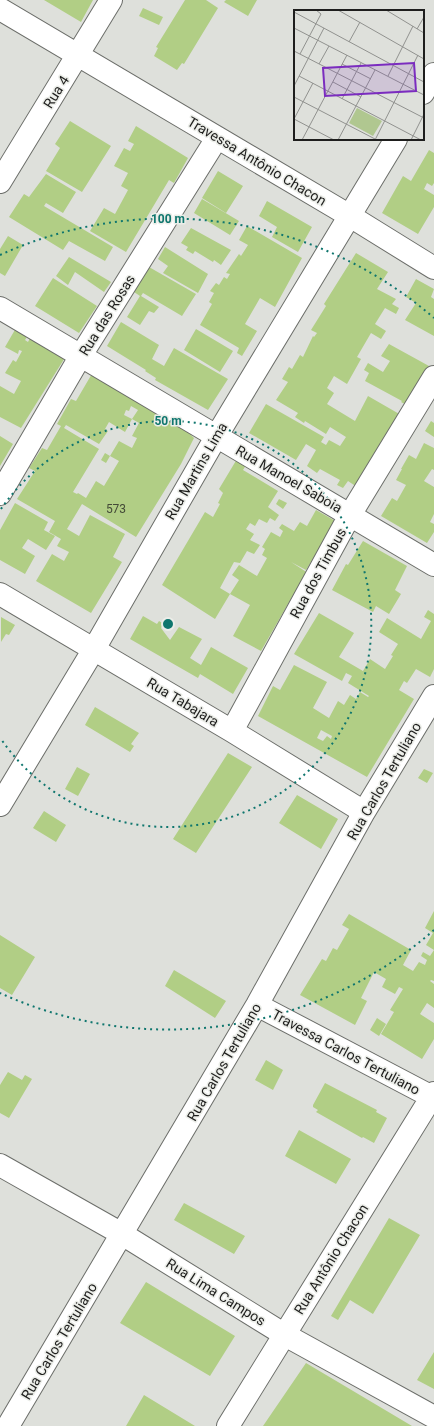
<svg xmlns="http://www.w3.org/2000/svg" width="434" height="1426" font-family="Roboto,sans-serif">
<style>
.building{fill:#b1ce85;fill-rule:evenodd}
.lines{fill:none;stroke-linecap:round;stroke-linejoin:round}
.street-casing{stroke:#6c6e6a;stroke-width:24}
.street{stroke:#fff;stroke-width:22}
.ring{fill:none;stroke:#0f766e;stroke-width:2;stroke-dasharray:2 4}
.labels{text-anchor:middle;stroke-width:3;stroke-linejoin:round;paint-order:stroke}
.number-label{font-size:12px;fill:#434a37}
.street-label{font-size:14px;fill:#1e1e1d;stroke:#ebede8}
.inset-road{fill:none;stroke:#91928f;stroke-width:1}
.view{fill:#7b2cbf;fill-opacity:0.15;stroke:#7b2cbf;stroke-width:2}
.inset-edge{fill:none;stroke:#1e1e1d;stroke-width:2}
.centre{fill:#0f766e;stroke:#ebede8;stroke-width:2}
.ring-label{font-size:12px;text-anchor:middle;font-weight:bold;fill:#0f766e;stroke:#ebede8;stroke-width:3;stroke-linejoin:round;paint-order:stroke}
</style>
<rect width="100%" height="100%" fill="#dee0db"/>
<path class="building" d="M44,0H93L81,22Z
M185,0H206L218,8L184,64L182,63L177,70L154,56L158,48L156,47Z
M226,0H257L248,16L224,2Z
M143,8L163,17L159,25L139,16Z
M70,121L111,146L82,192L46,171L60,148L55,144Z
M136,126L188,158L174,183L169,180L126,252L90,231L104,208L115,214L128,190L121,186L128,173L114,166L124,148L130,151L134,144L128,141Z
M429,150L434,153V183L432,186L427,183L424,189L434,195V207L418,234L382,213L403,176L411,181Z
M218,171L243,186L226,213L202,198Z
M46,174L76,192L63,213L46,203L44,206L113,247L105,261L69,241L63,250L9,217L24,194L29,197Z
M202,199L239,221L230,235L194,213Z
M267,201L312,227L298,252L272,237L277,227L259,216Z
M247,226L302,258L275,307L260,298L245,324L257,331L242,356L237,353L239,348L200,325L212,304L209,302L214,293L210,291L216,283L219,285L224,277L227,279L230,274L226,273L239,254L241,256L248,245L239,240Z
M191,228L231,250L221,265L214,260L213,262L195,251L193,254L186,250L188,247L181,243Z
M8,236L23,245L5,276L0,273V249Z
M165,247L208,274L198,293L163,273L168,266L158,259Z
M356,253L388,272L377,289L396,299L392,304L399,308L396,314L385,308L375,324L386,331L381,339L371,333L357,357L361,359L347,384L334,376L327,388L334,393L327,404L355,421L368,396L401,415L363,491L348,481L343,488L337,485L340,480L320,469L317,473L307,466L316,450L306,444L296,460L249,433L266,404L324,437L321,442L326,445L329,440L340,446L346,437L330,427L326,434L305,421L304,423L295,417L298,413L276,400L288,382L282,379L289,367L292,369L300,355L303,357L313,336L314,337L317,333L311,330L326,306L324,304Z
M69,257L111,282L104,292L75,272L68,285L56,276Z
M149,267L196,294L182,316L143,293L141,296L159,307L154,313L149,311L140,325L127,317L140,296L134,292Z
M53,278L97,306L79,333L35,306Z
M416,279L434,289L431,297L434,299V336L405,320L416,303L406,297Z
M121,322L159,345L152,359L164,366L174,348L228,379L208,410L155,380L156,378L145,371L146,370L107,346Z
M16,328L28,335L25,340L28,342L31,336L66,356L21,428L0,417V386L14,394L21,381L5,373L13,360L16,362L22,351L19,350L18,354L5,347Z
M196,329L233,351L220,372L184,350Z
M389,344L429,366L416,390L412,408L401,402L402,401L365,381L369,373L364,370L368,363L383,372L390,361L381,356Z
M93,372L192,433L191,435L194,438L181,464L136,537L82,504L67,529L79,536L90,515L125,534L113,557L122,562L91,613L36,581L52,554L64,561L69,552L57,546L61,539L49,532L55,521L17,499L35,471L29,468L42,448L47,450L61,426L57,424L71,399L76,401ZM131,406L138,410L132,419L139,423L132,436L137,438L132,448L119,441L110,456L119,461L104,486L96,481L86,498L78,493L77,494L73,492L99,449L64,428L66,425L99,444L108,431L105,429L109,422L125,432L132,419L124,415L126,410L129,411Z
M431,421L434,423V437L425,431Z
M0,436L13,444L0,466Z
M424,443L434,448V470L432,469L424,481L434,487V514L430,522L434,524V532L427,543L381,516L392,498L397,501L406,485L396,480L402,469H401L409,455L416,459Z
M105,453L110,456L106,463L101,460Z
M237,459L246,465L243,470L278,491L268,507L279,515L275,521L270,518L267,523L259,519L255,526L250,523L246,529L254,534L250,540L260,545L254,554L247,551L240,563L234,562L220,588L230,594L215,619L162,585L205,512L213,517L220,504L218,503L223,493L219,489Z
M279,499L287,503L283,509L276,504Z
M15,503L48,522L44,530L55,536L46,550L28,539L22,548L35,556L25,574L0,560V530Z
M316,510L339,523L321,546L306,570L291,562L311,575L297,599L292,597L261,651L233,636L250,605L230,594L239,580L232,575L239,565L257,576L267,558L262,555L265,549L262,547L271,532L280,537L283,531L279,528L282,524L294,531L300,522L307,526Z
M363,541L407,566L395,590L401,594L389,614L376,606L373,612L332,590L346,564L348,565Z
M428,610L434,614V669L430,677L416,669L407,683L404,681L399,690L414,699L367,777L258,716L273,686L280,690L294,665L327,682L313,708L329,718L338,701L344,705L350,695L356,699L360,692L368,697L369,696L348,683L352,676L346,673L342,681L294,654L319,613L354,633L339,657L363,671L370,659L385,669L393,656L391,655L398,644L379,632L387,618L421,639L431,621L424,617ZM321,730L332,736L331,739L327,736L323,741L317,738Z
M143,616L157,624L159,621L164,624L161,628L170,640L179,627L202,639L190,658L201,665L211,647L248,668L233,694L200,674L198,678L130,639Z
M1,617L15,625L9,635L6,634L1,642Z
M95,707L139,733L131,744L134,746L130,752L85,725Z
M228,753L252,767L196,853L173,839Z
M77,767L90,774L78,796L65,789Z
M424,769L433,773L427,783L418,778Z
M297,795L338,819L321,849L279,823Z
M44,811L66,825L56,842L33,828Z
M434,911V981L431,980L430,981L434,984V1008L427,1003L420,1014L434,1023V1039L422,1059L381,1034L394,1012L390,1010L403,989L399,987L395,994L382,987L386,979L374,972L361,998L367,1001L355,1025L300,995L322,959L326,961L333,948L337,950L349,929L342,925L349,914L411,950L403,965L413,971L419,962L425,965L427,960L421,956L423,952L430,956L434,950L426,945L433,933L425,928Z
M0,935L35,957L12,995L0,988Z
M174,970L226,1001L215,1018L165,986Z
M377,1018L386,1024L379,1036L370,1030Z
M266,1060L283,1070L273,1090L255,1080Z
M8,1072L22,1080L25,1075L32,1079L9,1118L0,1113V1085Z
M325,1083L377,1110L376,1112L387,1118L374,1143L363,1137L362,1138L316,1112L318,1110L313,1107V1105Z
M299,1130L351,1159L336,1184L285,1156Z
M184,1203L245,1236L234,1254L174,1220Z
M389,1218L420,1235L373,1314L350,1300L338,1320L331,1316Z
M146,1282L235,1336L210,1376L120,1323Z
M434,1352V1389L417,1380Z
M306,1363L412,1426H263Z
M144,1395L195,1426H126Z"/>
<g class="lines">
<defs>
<path id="street" d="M0,9L350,216L434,268
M423,93L434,74
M0,182L111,0
M0,308L434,565
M0,494L80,357L217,138
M0,594L232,731L364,812
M232,731L350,515L434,377
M0,805L94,649L216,437L396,139
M257,1005L434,1098
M0,1165L122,1234L285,1335L434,1417
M8,1426L257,1005L364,812L434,696
M228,1426L434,1093"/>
</defs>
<use href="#street" class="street-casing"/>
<use href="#street" class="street"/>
</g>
<g class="ring">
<path d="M1 509A203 203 0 1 1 1 739"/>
<path d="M434 930A405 405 0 0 1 0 993M0 255A405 405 0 0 1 434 318"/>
</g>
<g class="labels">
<g class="number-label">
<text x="116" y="513">573</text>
</g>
<g class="street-label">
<text transform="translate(56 92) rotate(-58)" y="5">Rua 4</text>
<text transform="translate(257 161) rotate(31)" y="5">Travessa Antônio Chacon</text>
<text transform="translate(107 315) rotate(-58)" y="5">Rua das Rosas</text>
<text transform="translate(196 471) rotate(-60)" y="5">Rua Martins Lima</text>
<text transform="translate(289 479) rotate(30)" y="5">Rua Manoel Saboia</text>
<text transform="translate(318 573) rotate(-61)" y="5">Rua dos Timbus</text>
<text transform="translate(183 702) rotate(31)" y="5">Rua Tabajara</text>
<text transform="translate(384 781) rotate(-60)" y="5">Rua Carlos Tertuliano</text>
<text transform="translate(346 1052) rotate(28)" y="5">Travessa Carlos Tertuliano</text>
<text transform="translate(224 1062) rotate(-60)" y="5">Rua Carlos Tertuliano</text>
<text transform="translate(331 1259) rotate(-58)" y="5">Rua Antônio Chacon</text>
<text transform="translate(216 1292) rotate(32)" y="5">Rua Lima Campos</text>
<text transform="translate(59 1341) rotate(-59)" y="5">Rua Carlos Tertuliano</text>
</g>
</g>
<g transform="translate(294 10)">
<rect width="130" height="130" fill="#dee0db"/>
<path d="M63,98L88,111L79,126L55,113Z" fill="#b0c790"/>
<path class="inset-road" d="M44,0L130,49M92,0L130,23M0,2L130,72M0,18L130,85M123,19L130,7M55,32L66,12M0,41L130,108M6,44L27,4L22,0M25,54L35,36M48,54L77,69M5,66L127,130M94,66L119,16M39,72L67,87M0,76L30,18M0,87L81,129M48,89L67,53M0,109L40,130M0,109L19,73M8,130L53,45M44,130L81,60M81,130L124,45M117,130L130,104"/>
<path class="view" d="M120,53L122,81L31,86L29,58Z"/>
<rect width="130" height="130" class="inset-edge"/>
</g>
<circle cx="168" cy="624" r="6" class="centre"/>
<g class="ring-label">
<text x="168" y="223">100 m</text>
<text x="168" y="425">50 m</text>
</g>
</svg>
